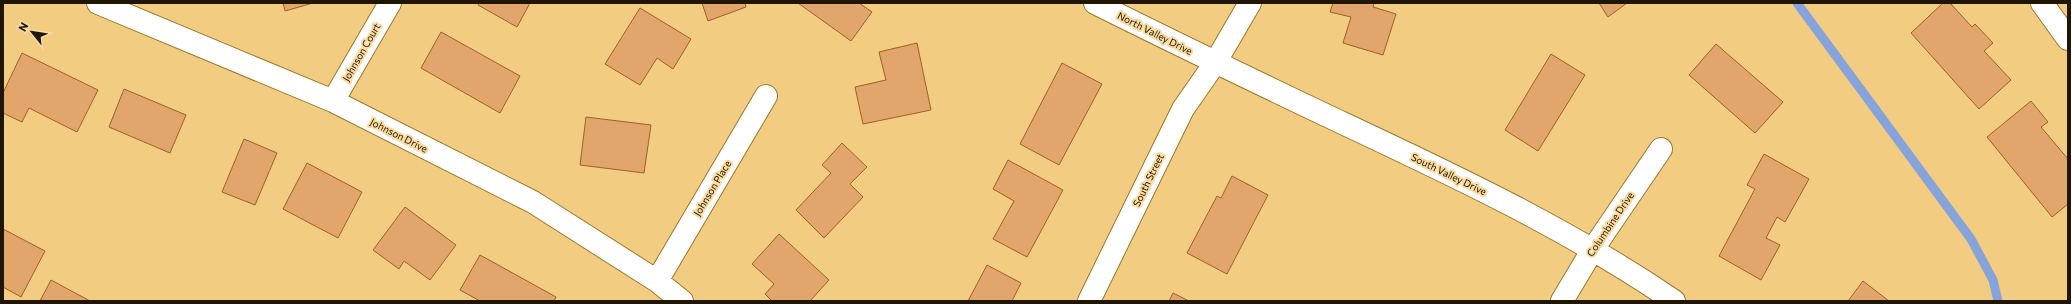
<svg xmlns="http://www.w3.org/2000/svg" width="2071" height="304" font-family="Commissioner,sans-serif">
<style>
.lines{fill:none;stroke-linecap:round;stroke-linejoin:round}
.stream{stroke:#86a3db;stroke-width:9}
.building{fill:#e2a66c;stroke:#9a6227}
.minor-casing{stroke:#9c782b;stroke-width:24}
.minor{stroke:#fff;stroke-width:22}
.labels{text-anchor:middle;stroke-width:4;stroke-linejoin:round;paint-order:stroke}
.street-label{font-size:10px;fill:#201500;stroke:#f9daa0}
</style>
<rect width="100%" height="100%" fill="#f2cc81"/>
<g class="lines">
<path class="stream" d="M1797,3L1971,239L1993,280L1998,301"/>
</g>
<path class="building" d="M283,3H313L285,11Z
M479,3H530L517,27L478,5Z
M702,3H745L746,7L708,21Z
M798,3H859L872,12L851,41Z
M1333,3H1374L1373,7L1396,14L1383,55L1343,43L1351,17L1330,12Z
M1599,3H1627L1608,17Z
M1943,3H1950L1972,27L1975,24L1993,43L1984,51L2011,80L1979,109L1911,33Z
M640,8L691,39L673,69L657,58L640,85L605,64Z
M441,32L520,76L500,113L421,68Z
M917,43L931,110L863,124L855,87L886,80L879,52Z
M1716,44L1783,102L1755,133L1689,75Z
M22,53L98,90L77,132L29,108L22,122L3,113V93Z
M1551,54L1585,75L1538,151L1505,130Z
M1062,63L1102,84L1059,165L1020,144Z
M124,89L186,115L170,153L109,127Z
M2031,101L2048,122L2041,127L2068,159V204L2052,217L1987,137Z
M586,117L651,125L644,173L580,165Z
M244,139L277,153L255,205L222,192Z
M842,143L867,167L850,184L863,197L824,238L796,210L831,173L822,165Z
M1764,154L1809,179L1785,222L1777,217L1766,238L1780,245L1761,280L1719,256L1755,189L1747,185Z
M1008,160L1063,190L1027,257L993,239L1014,201L993,189Z
M307,163L362,192L338,238L283,209Z
M1232,176L1268,195L1227,274L1187,253L1217,196L1221,198Z
M405,207L456,245L430,280L404,261L399,269L373,250Z
M3,229L45,251L21,297L3,287Z
M779,234L829,280L810,301H772L765,294L774,284L752,264Z
M480,255L556,297L554,301H480L460,290Z
M987,265L1021,283L1012,301H968Z
M51,280L90,301H40Z
M1863,281L1889,301H1848Z
M1173,293L1189,301H1169Z"/>
<g class="lines">
<defs>
<path id="minor" d="M98,3L333,101L533,202L657,281L682,301
M1095,3C1175,43 1254,81 1334,119C1451,174 1567,228 1674,301
M2042,3L2068,39
M333,101L390,3
M657,281L766,96
M1089,301L1183,109L1215,63L1250,3
M1562,301L1593,249L1661,149"/>
</defs>
<use href="#minor" class="minor-casing"/>
<use href="#minor" class="minor"/>
</g>
<g class="labels">
<g class="street-label">
<text transform="translate(1155 33) rotate(27)" y="4">North Valley Drive</text>
<text transform="translate(361 52) rotate(-60)" y="4">Johnson Court</text>
<text transform="translate(399 135) rotate(27)" y="4">Johnson Drive</text>
<text transform="translate(1449 174) rotate(26)" y="4">South Valley Drive</text>
<text transform="translate(1148 180) rotate(-64)" y="4">South Street</text>
<text transform="translate(712 188) rotate(-59)" y="4">Johnson Place</text>
<text transform="translate(1610 224) rotate(-56)" y="4">Columbine Drive</text>
</g>
</g>
<rect width="2071" height="304" fill="none" stroke="#201500" stroke-width="8"/>
<g transform="translate(32 32) rotate(300)" stroke="#f9daa0" stroke-width="3" paint-order="stroke">
<path d="M0-3L7 15L0 10L-7 15Z" fill="#201500"/>
<text y="-6" font-size="11" font-weight="bold" text-anchor="middle" fill="#201500">N</text>
</g>
</svg>
